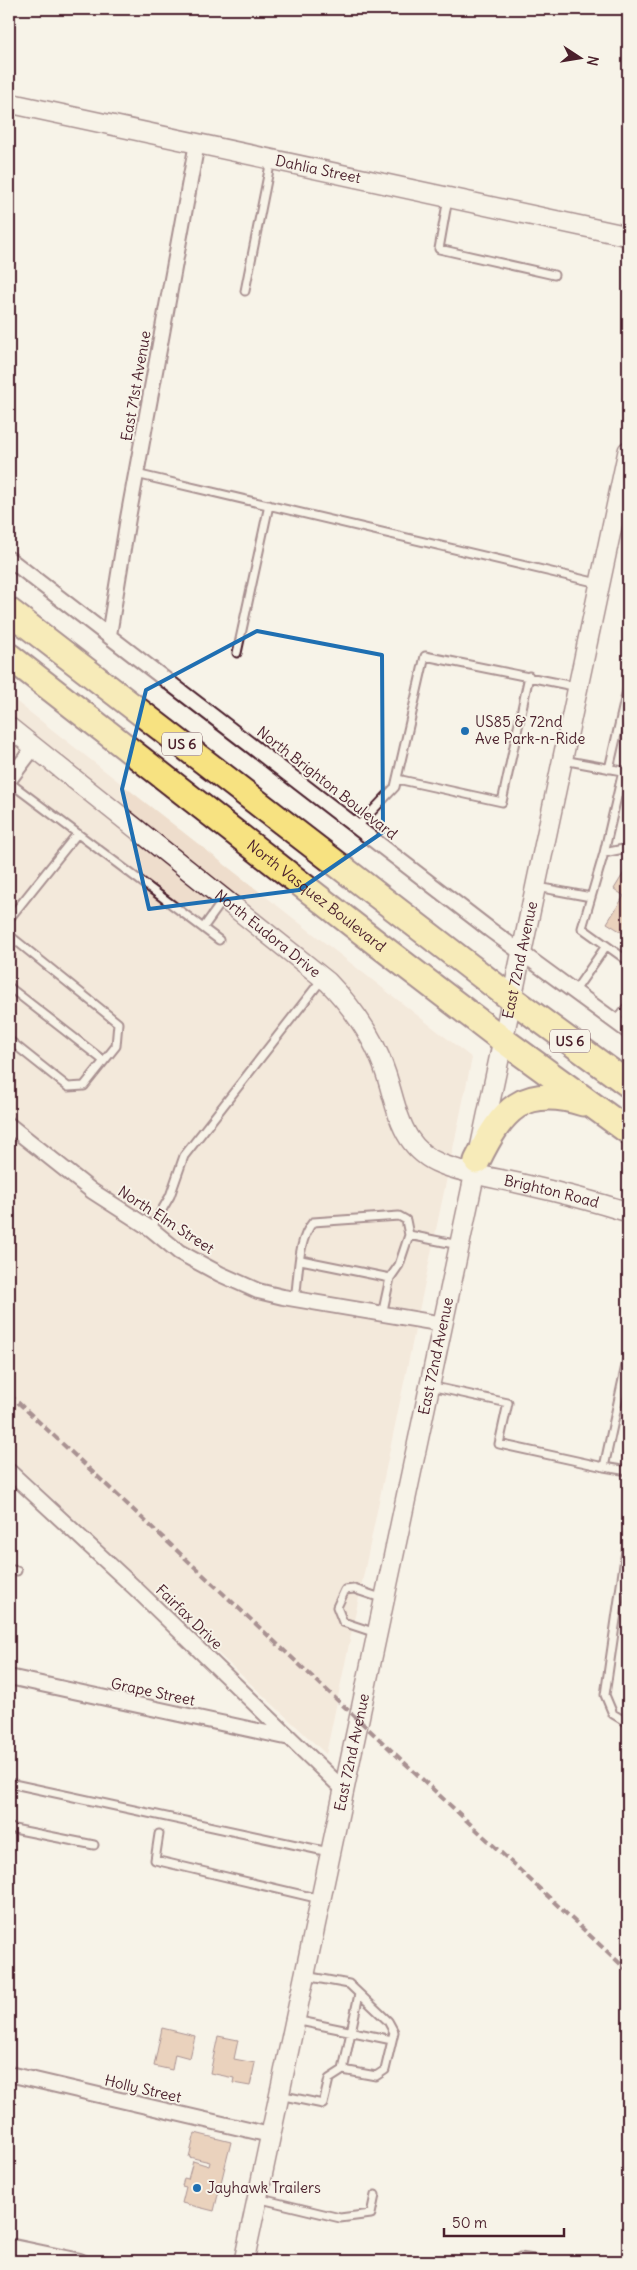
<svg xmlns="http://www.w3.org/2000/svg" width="637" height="2270" font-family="Delius,sans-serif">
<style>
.built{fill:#edc}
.building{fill:#d9ab8a;stroke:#4a1f2b}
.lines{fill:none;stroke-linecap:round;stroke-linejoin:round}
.lane-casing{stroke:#4a1f2b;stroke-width:11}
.street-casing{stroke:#4a1f2b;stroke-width:18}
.secondary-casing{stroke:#4a1f2b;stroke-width:22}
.highway-casing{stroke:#4a1f2b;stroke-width:29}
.lane{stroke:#f7f3e8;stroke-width:7}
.street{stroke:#f7f3e8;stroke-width:14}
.secondary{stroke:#f7f3e8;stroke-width:19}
.highway{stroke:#f7e281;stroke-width:25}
.rail{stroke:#4a1f2b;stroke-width:4;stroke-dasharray:8 4;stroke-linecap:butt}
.marked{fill:none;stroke:#1f6fb2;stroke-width:4;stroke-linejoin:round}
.poi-dot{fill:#1f6fb2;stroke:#f7f3e8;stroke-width:2}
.labels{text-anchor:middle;stroke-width:4;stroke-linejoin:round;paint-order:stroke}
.shield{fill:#f7f3e8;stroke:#7e5f64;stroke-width:1}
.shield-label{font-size:14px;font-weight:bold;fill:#4a1f2b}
.street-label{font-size:15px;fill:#4a1f2b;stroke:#f7f3e8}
.poi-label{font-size:15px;fill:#4a1f2b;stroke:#f7f3e8;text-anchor:start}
</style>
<rect width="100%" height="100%" fill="#f7f3e8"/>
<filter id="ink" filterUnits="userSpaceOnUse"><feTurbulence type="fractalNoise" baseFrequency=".02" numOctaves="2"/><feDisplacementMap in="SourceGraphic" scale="10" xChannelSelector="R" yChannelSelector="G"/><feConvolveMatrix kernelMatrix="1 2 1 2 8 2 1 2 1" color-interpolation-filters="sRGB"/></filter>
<g filter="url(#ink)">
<path class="built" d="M9,696L472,1058L326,1754L9,1458Z"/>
<path class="building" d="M628,866V936L607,923L624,896L614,889Z
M162,2028L195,2036L190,2058L175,2054L172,2070L154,2066Z
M218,2036L238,2040L234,2059L255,2063L250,2086L233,2083L234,2078L210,2073Z
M195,2133L231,2142L214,2211L182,2203L186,2187L182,2186L184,2178L188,2179L193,2161L209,2166L210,2162L189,2157Z"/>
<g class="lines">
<defs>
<path id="lane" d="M448,198L439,249L554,275
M245,291L271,160
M136,474L598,583
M237,653L269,505
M563,760L628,772
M609,769L628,686
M623,771L604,853L628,848
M397,779L502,802L529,676
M9,782L219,940
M357,827L395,787L425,656L578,687
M604,853L582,928L628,961
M537,887L591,897
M9,919L77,834
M203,928L224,899
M9,935L118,1023L116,1046L84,1086L68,1087L9,1040
M9,987L104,1061
M574,992L606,946
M615,1021L628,1006
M151,1229L170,1196L184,1156L323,978
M301,1260L390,1278
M295,1299C299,1275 297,1241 313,1222L399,1216L406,1220L409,1235
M382,1315L390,1278L399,1265L409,1235L459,1245
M628,1356L604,1467L628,1471
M430,1386L508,1403L499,1444L604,1467
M628,1537L605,1695L613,1714L628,1723
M9,1569L17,1571
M376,1633L343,1622L337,1607L345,1590L354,1589L384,1599
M9,1783L329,1852
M9,1828L94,1845
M159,1834L155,1860L320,1899
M295,2020L392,2040
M343,2070L359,1994
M279,2095L323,2104L329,2079L343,2070L376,2076L385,2070L394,2032L388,2021L349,1984L305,1976
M257,2198L340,2218L371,2214L375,2195
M514,2261L520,2257L548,2261"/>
<path id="street" d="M9,559L489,929L628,1031
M109,635L128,518L197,143
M9,780L34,747
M9,1125L92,1191L151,1229L179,1252L220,1274L258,1291L283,1297L443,1324
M9,1471L135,1588L344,1790
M9,1677L290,1738
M9,2074L270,2135
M9,2246L80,2261"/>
<g id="secondary">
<path id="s1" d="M9,103L628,236"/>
<path id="s2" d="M9,727L328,982C353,1008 375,1039 386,1074C393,1095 397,1119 409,1138C417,1150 428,1159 441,1164C466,1174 495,1178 522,1184C558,1192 593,1201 628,1212"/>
<path id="s3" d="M244,2261L628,451"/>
</g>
<g id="highway">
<path d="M9,611L512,999L628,1084"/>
<path id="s4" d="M9,656L379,945L503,1040L628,1131"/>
<path d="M477,1161C502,1110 523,1084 583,1103"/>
</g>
</defs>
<use href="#lane" class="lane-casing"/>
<use href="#street" class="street-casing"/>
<use href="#secondary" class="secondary-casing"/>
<use href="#highway" class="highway-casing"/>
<use href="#lane" class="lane"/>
<use href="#street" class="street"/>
<use href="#secondary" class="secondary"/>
<use href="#highway" class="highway"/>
<path class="rail" d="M9,1394L628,1971"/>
</g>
</g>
<path d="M0 0H637V2270H0ZM257,631L382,655L383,832L299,890L149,909L122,789L146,690Z" fill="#f7f3e8" fill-opacity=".55" fill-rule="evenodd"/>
<path class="marked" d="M257,631L382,655L383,832L299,890L149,909L122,789L146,690Z"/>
<g class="poi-dot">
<circle cx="465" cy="731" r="5"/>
<circle cx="197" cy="2188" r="5"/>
</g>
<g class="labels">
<g class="shield">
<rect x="162" y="732.5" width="40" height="23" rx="4"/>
<rect x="550" y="1029.5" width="40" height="23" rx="4"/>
</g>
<g class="shield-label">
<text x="182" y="749">US 6</text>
<text x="570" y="1046">US 6</text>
</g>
<g class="street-label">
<text dy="5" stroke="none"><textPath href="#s1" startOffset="316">Dahlia Street</textPath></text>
<text transform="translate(136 386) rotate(-80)" y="5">East 71st Avenue</text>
<text transform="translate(327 783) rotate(38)" y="5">North Brighton Boulevard</text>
<text dy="5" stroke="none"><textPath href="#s4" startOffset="390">North Vasquez Boulevard</textPath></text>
<text dy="5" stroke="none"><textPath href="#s2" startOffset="331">North Eudora Drive</textPath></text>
<text dy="5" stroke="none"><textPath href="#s3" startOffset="1330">East 72nd Avenue</textPath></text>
<text dy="5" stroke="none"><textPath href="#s2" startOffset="742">Brighton Road</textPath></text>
<text transform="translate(166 1220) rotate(33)" y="5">North Elm Street</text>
<text dy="5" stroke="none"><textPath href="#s3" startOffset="925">East 72nd Avenue</textPath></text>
<text transform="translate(189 1617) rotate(44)" y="5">Fairfax Drive</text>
<text transform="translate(153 1692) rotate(12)" y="5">Grape Street</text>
<text dy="5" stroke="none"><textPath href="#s3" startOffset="520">East 72nd Avenue</textPath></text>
<text transform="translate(143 2089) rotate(13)" y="5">Holly Street</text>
</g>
<g class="poi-label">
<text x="475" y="727">US85 &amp; 72nd<tspan x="475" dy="17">Ave Park-n-Ride</tspan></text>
<text x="207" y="2193">Jayhawk Trailers</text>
</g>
</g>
<rect width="637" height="2270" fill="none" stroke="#f7f3e8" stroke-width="30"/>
<rect x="15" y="15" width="607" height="2240" fill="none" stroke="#4a1f2b" stroke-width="2" filter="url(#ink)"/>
<g transform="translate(580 58) rotate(102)" stroke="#f7f3e8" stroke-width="4" paint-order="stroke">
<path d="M0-4L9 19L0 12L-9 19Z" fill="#4a1f2b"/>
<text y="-8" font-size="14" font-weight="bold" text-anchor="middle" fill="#4a1f2b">N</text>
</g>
<path d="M444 2228v8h120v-8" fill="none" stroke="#4a1f2b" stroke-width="2.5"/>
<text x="452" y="2228" font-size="15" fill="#4a1f2b" stroke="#f7f3e8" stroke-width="4" paint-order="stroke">50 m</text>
</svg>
